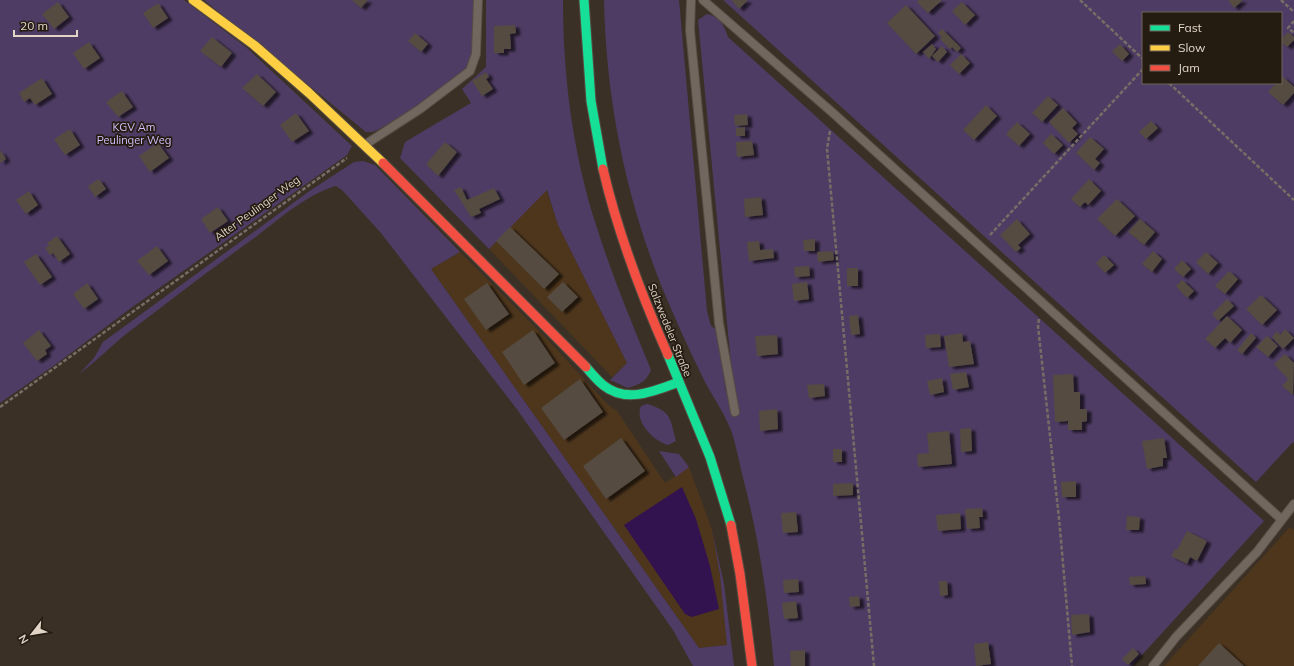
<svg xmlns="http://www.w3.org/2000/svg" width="1294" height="666" font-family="Mulish,sans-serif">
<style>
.built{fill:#4e361c}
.green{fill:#4f3c64;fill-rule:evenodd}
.water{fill:#32124f}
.building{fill:#544b41;filter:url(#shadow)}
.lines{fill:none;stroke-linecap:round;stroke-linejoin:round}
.lane-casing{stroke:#574d43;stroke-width:10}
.fast-casing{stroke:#574d43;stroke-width:11}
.slow-casing{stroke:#574d43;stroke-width:11}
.jam-casing{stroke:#574d43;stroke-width:11}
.path{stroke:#766e66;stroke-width:2.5;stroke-dasharray:4 2;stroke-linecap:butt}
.lane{stroke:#71675e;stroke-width:8}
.fast{stroke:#16e098;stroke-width:9}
.slow{stroke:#ffcf43;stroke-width:9}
.jam{stroke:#f24e42;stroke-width:9}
.labels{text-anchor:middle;stroke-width:3.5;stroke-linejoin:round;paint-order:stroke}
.park-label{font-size:11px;fill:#d8c1ff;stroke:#241b11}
.street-label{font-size:11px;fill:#e2d5c8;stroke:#241b11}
</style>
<defs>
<filter id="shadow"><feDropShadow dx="4.5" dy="2.5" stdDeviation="1" flood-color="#0009"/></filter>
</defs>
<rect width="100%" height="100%" fill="#3b3025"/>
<path class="built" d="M546,189L558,225L627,363L612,377L489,249Z
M460,252L548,340L607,404L617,411L665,483L689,467L712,530L720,575L727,645L699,648L431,269Z
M1290,527L1294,530V666H1164Z"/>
<path class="green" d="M0,0H184L247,48L352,146L347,155L131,308L59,362L0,403Z
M204,0H475C474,16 479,50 470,64C462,75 386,129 372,132C371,132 367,132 366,132Z
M486,0H563C563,77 573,155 597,228C612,276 632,323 651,370C646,382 640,384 628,388L610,380L627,363L558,225L547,190L489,249L400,158L405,142L471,103L462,89L486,67Z
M604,0H679L707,311L711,326L717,330L726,391L730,395L733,385L698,20L707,14C720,17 724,25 728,37L1264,521L1132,666H774C768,601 759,537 742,474C739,460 736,446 732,433C726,416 715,400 706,384C690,352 675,319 661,285C625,194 606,98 604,0Z
M723,0H1294V443L1293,442L1256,482ZM1143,13H1281V83H1143Z
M363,161L375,165L460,252L431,269L699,648L727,645L720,575L712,530L724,584L734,666H693L673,630L516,408L381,233L342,190L336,186C309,193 279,219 257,236C214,267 172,299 130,331C112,345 97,361 79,374L94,358L103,342L311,190L354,162Z
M647,404C672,411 670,419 676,441L668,445C654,441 634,422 641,406Z
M659,451L679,454L689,467L676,477Z"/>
<path class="water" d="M682,487L696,519L710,566L719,609L692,617L685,614L624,525Z"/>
<path class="building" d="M352,0H368L361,8Z
M733,0H748L739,9L732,1Z
M919,0H942L928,13L917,2Z
M1228,0H1242V1L1234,8Z
M58,2L69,17L54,29L42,14Z
M962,2L975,15L965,25L952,11Z
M158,3L168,18L153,28L143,13Z
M906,5L935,36L916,54L887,23Z
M515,25L516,33L510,34L511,49H504V53H494V26Z
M942,29L961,48L957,52L952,47L950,49L940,39L942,37L938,33Z
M1288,32L1294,37V40L1287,47L1281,42V39Z
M415,33L428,44L421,52L408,41Z
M212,37L232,53L221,67L200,51Z
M89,42L100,58L84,69L73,53Z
M932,44L936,49L929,59L923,52Z
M1120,44L1129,54L1122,61L1112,51Z
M942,46L947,52L938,62L932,56Z
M961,54L970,63L959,74L950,65Z
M486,72L489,77L486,79L493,89L482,96L472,81Z
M257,74L276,92L263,106L242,88Z
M1282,76L1294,87V93L1283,105L1268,92L1276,83H1281Z
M42,78L52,94L35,105L30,98L24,102L19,93Z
M122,91L133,107L118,117L106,102Z
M1048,96L1058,105L1042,122L1032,113Z
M986,105L997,116L974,140L963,130Z
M1063,108L1077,123L1072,128L1078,134L1069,143L1049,122Z
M296,113L309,131L292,142L280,125Z
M747,114L748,125L735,126L734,115Z
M1151,121L1158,128L1146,139L1139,132Z
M1017,122L1030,134L1019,146L1006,134Z
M745,127V136H736V128Z
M70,129L80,145L65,155L54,139Z
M1051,134L1063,145L1054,154L1043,143Z
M1090,137L1104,149L1095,159L1100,163L1094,170L1076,153Z
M752,141L754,155L737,157L736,142Z
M445,142L457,152L438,176L426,164Z
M158,143L169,158L150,172L139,156Z
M0,150L6,159L0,163Z
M99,179L106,189L95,197L88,186Z
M1089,179L1101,191L1088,205L1085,202L1080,207L1071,199Z
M461,187L467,200L494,188L500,199L479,209L481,213L471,217L454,190Z
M29,191L38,205L26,214L16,200Z
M761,197L763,215L745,217L744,199Z
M1117,199L1135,216L1115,236L1097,219Z
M218,207L228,221L210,233L201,219Z
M1017,219L1030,234L1018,245L1021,248L1016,252L1000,235Z
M1140,219L1155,232L1144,245L1128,232Z
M510,227L559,274L544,289L496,241Z
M57,236L70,254L59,262L53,253L50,255L45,248L49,246L47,243Z
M815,239V251H804L803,240Z
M759,241L760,250L773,249L774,258L749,261L747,242Z
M157,246L168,261L149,275L137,261Z
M833,251L834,260L818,262L817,252Z
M1153,251L1162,259L1152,272L1142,264Z
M1206,252L1218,263L1208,274L1196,262Z
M36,254L52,277L40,285L24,262Z
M1104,255L1114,265L1105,273L1096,263Z
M1182,260L1191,269L1183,277L1174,269Z
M809,266L810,276L795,277L794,267Z
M847,268H858V286H847Z
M1229,271L1238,279L1225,294L1215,286Z
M1182,280L1194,291L1187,298L1176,286Z
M563,282L578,297L562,312L547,297Z
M807,282L809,299L794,301L792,284Z
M87,283L98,299L84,309L73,294Z
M487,283L509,314L486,330L464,299Z
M1261,295L1277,310L1262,325L1246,309Z
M1227,299L1234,306L1218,321L1212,314Z
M858,315L860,334L851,335L849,316Z
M1227,316L1242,330L1230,343L1225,338L1215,348L1205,339Z
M1285,329L1294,338L1283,349L1272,337L1277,331L1280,335Z
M39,330L51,346L45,350L47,354L37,361L23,343Z
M533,330L555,363L524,385L502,352Z
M962,333L963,342L970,341L974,364L949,367L944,336Z
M1251,333L1256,338L1242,354L1237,350Z
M940,334L941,347L926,348L925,335Z
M777,335L778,354L757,356L755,336Z
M1267,336L1278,346L1268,357L1256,347Z
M1285,354L1294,363L1293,395L1282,386L1288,379L1274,364Z
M966,372L969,387L953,390L950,374Z
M1073,374L1074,392H1080V409H1087V421L1082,422V430H1068V421L1055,422L1053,375Z
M942,378L944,392L930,395L927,381Z
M580,379L603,412L564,440L541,408Z
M824,384L825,396L809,398L807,385Z
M777,409L778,429L760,431L759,411Z
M971,428L972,451L961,452L960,429Z
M949,431L952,464L918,467L917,454L929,453L927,433Z
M621,438L645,471L606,499L583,466Z
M1164,438L1167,458H1163V466L1147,469L1142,441Z
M833,449H842V462H833Z
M1076,481V497H1062L1061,482Z
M853,483V495L833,496V484Z
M982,508L983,517H979L980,528L967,529L965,509Z
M796,512L798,532L783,533L781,513Z
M960,513L961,529L938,531L936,515Z
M1127,516L1140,517L1139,530H1126Z
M1187,531L1207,541L1197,561L1190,557L1187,564L1171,556L1175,549L1177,550Z
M1145,576L1146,584L1130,585L1129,577Z
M798,579L799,592L784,593L783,580Z
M939,581H947L948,595L940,596Z
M859,596L860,606L850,607L849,597Z
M796,601L798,618L784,619L782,603Z
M1089,614L1090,632L1072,635L1071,615Z
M988,642L991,664L976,666L974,644Z
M1219,643L1244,666H1198Z
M1133,648L1139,654L1128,665L1122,659Z
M805,650V666H791L790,651Z"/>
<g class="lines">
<defs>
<path id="lane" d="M691,0L690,30L719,323L735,412
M703,0L833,113L1281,519
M366,144L420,109L470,71L476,54L478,0
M1153,666L1176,637L1257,552L1294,504"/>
<path id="fast" d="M584,0L591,101L603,169
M668,355L710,457L731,525
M586,367C591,373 597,380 603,385C626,404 655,391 679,382"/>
<path id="slow" d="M193,0L254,45L309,93L383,163"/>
<path id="jam" d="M383,163L586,367
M603,169C618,234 641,294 668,355
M731,525L740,574L752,666"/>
</defs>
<use href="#lane" class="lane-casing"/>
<use href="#fast" class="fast-casing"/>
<use href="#slow" class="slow-casing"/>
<use href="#jam" class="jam-casing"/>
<path class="path" d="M1080,0L1143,59
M1281,0L1294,12
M1294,21L1288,28L1294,33
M1169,83L1294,200
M830,131L827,149L874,666
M990,235L1143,69
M1039,319L1038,326L1059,518L1072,666
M0,407L347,158"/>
<use href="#lane" class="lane"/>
<use href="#fast" class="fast"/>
<use href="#slow" class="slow"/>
<use href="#jam" class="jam"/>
</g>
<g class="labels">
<g class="park-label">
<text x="134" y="131">KGV Am<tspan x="134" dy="13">Peulinger Weg</tspan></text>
</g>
<g class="street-label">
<text transform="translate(257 208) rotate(-36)" y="4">Alter Peulinger Weg</text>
<text transform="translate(670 330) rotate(68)" y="4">Salzwedeler Straße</text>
</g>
</g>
<rect x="1142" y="12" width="140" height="72" fill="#241b11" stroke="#70655a"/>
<rect x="1150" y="25" width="20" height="6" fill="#16e098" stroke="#70655a"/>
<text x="1178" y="32" font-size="12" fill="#e2d5c8">Fast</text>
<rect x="1150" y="45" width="20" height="6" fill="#ffcf43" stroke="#70655a"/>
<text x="1178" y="52" font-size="12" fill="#e2d5c8">Slow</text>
<rect x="1150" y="65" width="20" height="6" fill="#f24e42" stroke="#70655a"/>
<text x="1178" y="72" font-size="12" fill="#e2d5c8">Jam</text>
<g transform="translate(32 634) rotate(239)" stroke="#241b11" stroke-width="3" paint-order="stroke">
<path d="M0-3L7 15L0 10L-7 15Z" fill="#e2d5c8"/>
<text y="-6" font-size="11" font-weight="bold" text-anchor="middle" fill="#e2d5c8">N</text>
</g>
<path d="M14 30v6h63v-6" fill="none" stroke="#e2d5c8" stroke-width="2"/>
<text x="20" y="30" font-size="12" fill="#e2d5c8" stroke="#241b11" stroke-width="3" paint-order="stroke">20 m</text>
</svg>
